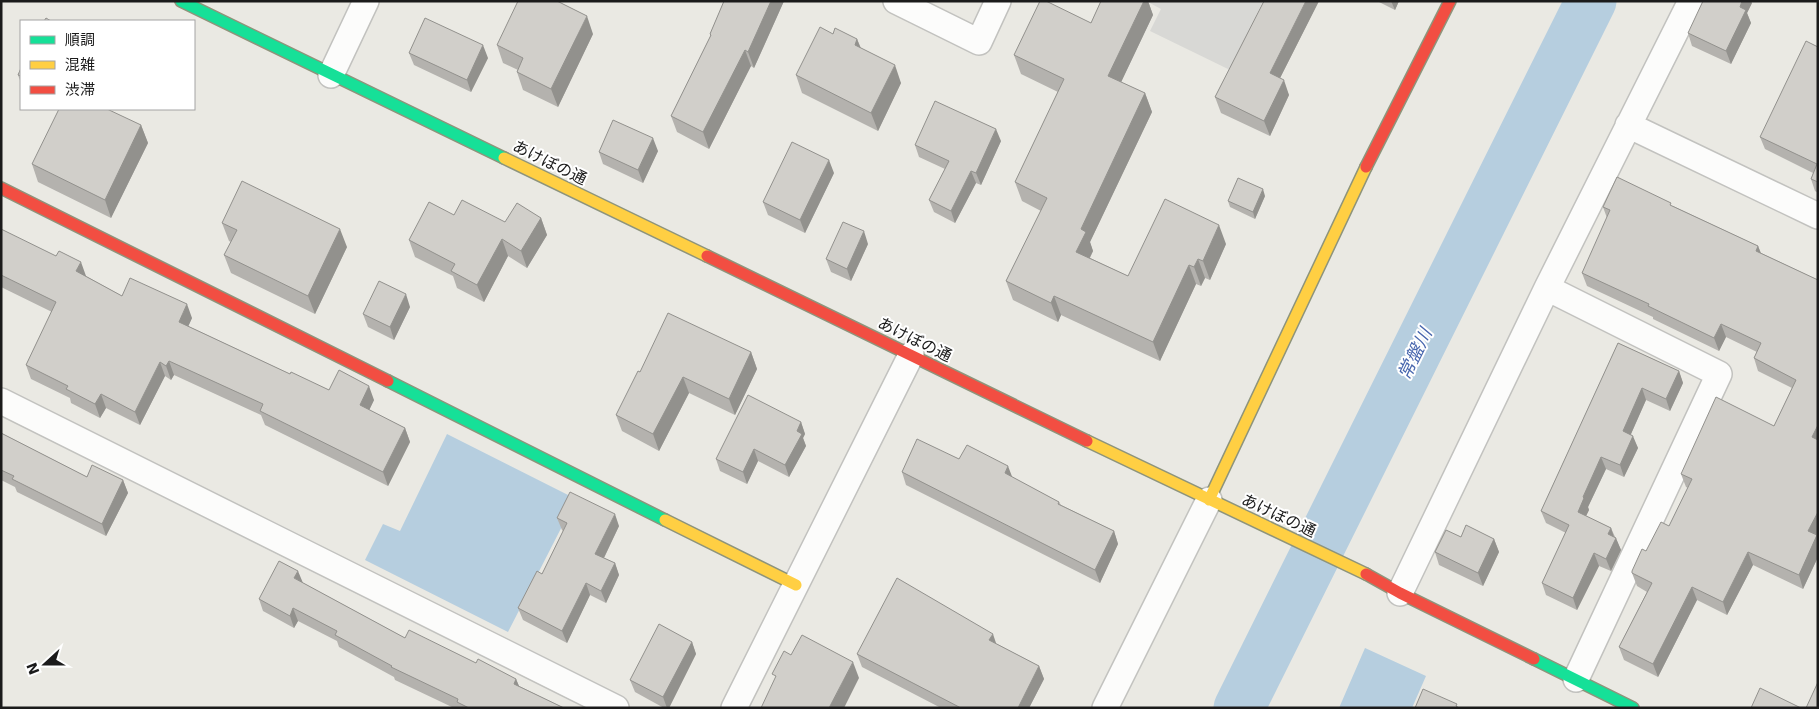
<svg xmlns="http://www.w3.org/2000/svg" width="1819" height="709" font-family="'DejaVu Sans','Noto Sans JP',sans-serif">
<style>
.parking{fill:#d8d8d5}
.water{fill:#b6cedf}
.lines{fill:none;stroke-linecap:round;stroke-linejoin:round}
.river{stroke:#b6cedf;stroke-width:51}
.street-casing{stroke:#c2c2bf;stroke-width:28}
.fast-casing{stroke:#8e947b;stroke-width:14}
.slow-casing{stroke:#8e947b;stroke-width:14}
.jam-casing{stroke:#8e947b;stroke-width:14}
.street{stroke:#fcfcfb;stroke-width:25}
.fast{stroke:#16e098;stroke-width:11}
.slow{stroke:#ffcf43;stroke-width:11}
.jam{stroke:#f24e42;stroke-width:11}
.wall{fill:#b4b2ae}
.shaded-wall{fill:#92918d}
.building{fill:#d1cfca;stroke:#92918d}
.labels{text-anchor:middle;stroke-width:4;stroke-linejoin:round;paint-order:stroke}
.street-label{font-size:16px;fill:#1b1b1b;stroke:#fff}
.water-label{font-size:18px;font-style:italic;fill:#4665ad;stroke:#fff}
</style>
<rect width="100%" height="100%" fill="#eae9e3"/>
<path class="parking" d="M1146,1H1263L1230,70L1150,31L1161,9Z"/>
<path class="water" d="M447,434L576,499L508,632L365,560L383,524L400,531Z
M1365,648L1426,676L1412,708H1339Z"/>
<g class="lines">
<path class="river" d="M1239,708L1591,1"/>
<defs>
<path id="street" d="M896,1L979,42L998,1
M331,75L366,1
M1628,125L1818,216
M1547,288L1719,374L1576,679
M1,401L616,708
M1400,593L1547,288L1691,1
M734,708L911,355
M1105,708L1209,500"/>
<path id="fast" d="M181,1L504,158
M388,381L665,520
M1534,659L1633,708"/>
<path id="slow" d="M504,158L707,256
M1087,441L1366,574
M1209,500L1366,167
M665,520L796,585"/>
<path id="jam" d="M1366,167L1450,1
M1,188L388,381
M707,256L1087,441
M1366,574L1400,593L1534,659"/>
</defs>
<use href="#street" class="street-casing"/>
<use href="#fast" class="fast-casing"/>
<use href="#slow" class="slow-casing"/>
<use href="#jam" class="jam-casing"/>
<use href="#street" class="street"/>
<use href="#fast" class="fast"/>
<use href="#slow" class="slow"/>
<use href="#jam" class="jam"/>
</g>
<path class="wall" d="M724,1H784L754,68L751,66L709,149L677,132L671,116L710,37V34Z
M1101,1H1148L1153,15L1121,82L1145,93L1152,112L1090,242L1093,251L1090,258L1128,276L1226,244L1210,280L1205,278L1201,286L1196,284L1160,361L1061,315L1058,322L1013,300L1006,281L1041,211L1022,201L1015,182L1058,92L1021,74L1014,55L1091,23Z
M1264,1H1319L1280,78L1289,95L1270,136L1221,113L1215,97Z
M1377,1H1399L1395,10Z
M1752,3L1747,13L1751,23L1731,64L1692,46L1688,33Z
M593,34L558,107L523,90L517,72L518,70L503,63L497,45Z
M833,34L857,39L861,48L901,83L878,131L802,93L796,75Z
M1818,47V193L1815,191L1811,179L1813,173L1765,149L1760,137Z
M409,53L488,58L471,92L414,65Z
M21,68V83L18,75Z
M141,125L148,143L111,218L38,182L32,164Z
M1001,141L981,185L976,183L955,223L934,212L929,200L945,169L919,157L915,145Z
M658,151L643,183L603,164L599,152Z
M834,173L805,233L768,215L763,202Z
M1265,196L1255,219L1230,207L1228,201Z
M1673,206L1758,246L1761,253L1818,280V557L1803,589L1753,565L1727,615L1697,600L1658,677L1624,660L1619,647L1647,592L1637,586L1632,573L1646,551L1669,526L1688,488L1686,487L1681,474L1774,426L1792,388L1758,371L1754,358L1757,352L1726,337L1719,351L1653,319V317L1587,286L1582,273L1607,218L1603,207Z
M454,215L505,222L541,218L547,235L527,268L508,256L484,302L457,288L453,276L415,257L409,240Z
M222,223L347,247L315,314L231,273L224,255L231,242L229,241Z
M1,229L122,296L192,318L188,326L290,374L329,390L374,400L369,410L405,428L410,442L388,486L265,425L261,415L174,375L171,380L165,376L140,425L106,408L100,418L71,403L70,398L31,379L26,365L52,312L1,287Z
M868,244L851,281L831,272L826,259Z
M410,307L394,340L368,327L363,314Z
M1618,343L1679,371L1683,383L1670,411L1646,400L1631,434L1638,448L1624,477L1606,469L1588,507L1589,510L1586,516L1611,528L1621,550L1611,571L1599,566L1577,610L1546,595L1542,583L1566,533L1546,523L1541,511Z
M751,352L757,369L735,415L689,393L659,451L622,431L616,415L640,372Z
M801,422L805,434L803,438L806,446L789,477L758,461L747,484L720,471L716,459Z
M1,433L87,477L123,480L128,493L106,536L17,492L15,487L1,480Z
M959,459L1012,477L1059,502L1061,505L1114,531L1118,544L1100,583L906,485L902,472Z
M557,518L619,526L604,558L615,563L619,575L606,603L590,595L567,643L523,620L518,608L542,574L563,531L562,530Z
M1461,537L1494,539L1499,552L1483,586L1439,565L1435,552Z
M303,583L405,638L476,663L516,679L519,686L564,708H454L395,680L394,677L339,647L337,641L298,621L294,628L263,611L259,599Z
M692,642L696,654L669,708H664L635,692L630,680Z
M997,644L1039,666L1044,679L1029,708H941L862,667L857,654Z"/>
<path class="shaded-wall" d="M771,1H784L754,68L748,52Z
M1144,1H1148L1153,15L1115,95L1108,76Z
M1306,1H1319L1275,88L1270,73Z
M1391,1H1399L1395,10Z
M1742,1H1751L1752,3L1747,13L1751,23L1731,64L1726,51L1740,7Z
M587,16L593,34L558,107L551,89Z
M857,39L864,57L855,45Z
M483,45L488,58L471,92L467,80Z
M745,50L751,66L709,149L703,132Z
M895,65L901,83L878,131L871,113Z
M1284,80L1289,95L1270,136L1264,121Z
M1145,93L1152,112L1090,242L1093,251L1083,271L1076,252L1081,229Z
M141,125L148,143L111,218L105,200Z
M996,129L1001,141L981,185L976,173Z
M653,138L658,151L643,183L638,170Z
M829,160L834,173L805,233L800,220Z
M971,171L976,183L955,223L951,211Z
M1263,189L1265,196L1255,219L1253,212Z
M541,218L547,235L527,268L521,251Z
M1219,225L1226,244L1210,280L1203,261Z
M340,229L347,247L315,314L308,296Z
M864,231L868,244L851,281L847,269Z
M502,239L508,256L484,302L477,285Z
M1758,246L1763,259L1756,251Z
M1198,259L1205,278L1201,286L1194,267Z
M81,262L86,276L81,285L76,271Z
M1189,265L1196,284L1160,361L1153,342Z
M406,294L410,307L394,340L390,327Z
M1054,296L1061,315L1058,322L1051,303Z
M187,304L192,318L184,336L179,322Z
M1721,324L1726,337L1719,351L1714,338Z
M751,352L757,369L735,415L729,399Z
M169,361L174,375L171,380L166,366Z
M160,362L165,376L140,425L135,412Z
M1679,371L1683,383L1670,411L1666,399Z
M683,377L689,393L659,451L653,434Z
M369,386L374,400L365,419L360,405Z
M1642,388L1646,400L1627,443L1623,431Z
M101,394L106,408L100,418L95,404Z
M801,422L805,434L803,438L806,446L789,477L785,465L797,431Z
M1818,425V448L1812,437Z
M405,428L410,442L388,486L383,472Z
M1633,436L1638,448L1624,477L1620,465Z
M754,449L758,461L747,484L743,472Z
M1601,457L1606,469L1588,507L1589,510L1582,524L1578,512L1583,497Z
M1008,466L1013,479L1005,473Z
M123,480L128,493L106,536L102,524Z
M1818,512V557L1803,589L1799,575L1808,531Z
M615,514L619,526L600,566L595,554Z
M1611,528L1615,540L1616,538L1621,550L1611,571L1606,559L1608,534Z
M1114,531L1118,544L1100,583L1095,570Z
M1494,539L1499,552L1483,586L1478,573Z
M1748,552L1753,565L1727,615L1723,602Z
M1594,553L1599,566L1577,610L1573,598Z
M615,563L619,575L606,603L601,591Z
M298,571L303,583L294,578Z
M586,583L590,595L567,643L562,631Z
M1692,587L1697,600L1658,677L1653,664Z
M293,608L298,621L294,628L290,616Z
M993,634L997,646L989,640Z
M692,642L696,654L669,708H667L663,697Z
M853,662L859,678L844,708H829Z
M1039,666L1044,679L1029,708H1018Z
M516,679L521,691L514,684Z"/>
<path class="building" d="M518,1H557L587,16L551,89L517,72L523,58L497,45Z
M724,1H771L748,52L745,50L703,132L671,116L711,35L710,34Z
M1040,1H1046L1091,23L1101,1H1144L1108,76L1145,93L1081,229L1086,232L1076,252L1128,276L1165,199L1219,225L1203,261L1198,259L1194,267L1189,265L1153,342L1054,296L1051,303L1006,281L1047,198L1015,182L1064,79L1014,55Z
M1264,1H1306L1270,73L1284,80L1264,121L1215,97Z
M1703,1H1742L1740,7L1746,10L1726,51L1688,33Z
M46,18L51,21H44Z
M425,18L483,45L467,80L409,53Z
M820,27L833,34L835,28L857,39L855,45L895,65L871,113L796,75Z
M1806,41L1818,47V182L1811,179L1817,164L1760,137Z
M21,68V76L18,75Z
M935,101L996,129L976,173L971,171L951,211L929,200L949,161L915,145Z
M59,109H107L141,125L105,200L32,164Z
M613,120L653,138L638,170L599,152Z
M792,142L829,160L800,220L763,202Z
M1617,177L1671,203L1670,205L1758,246L1756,251L1818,280V425L1812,437L1818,440V512L1808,531L1817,535L1799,575L1748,552L1723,602L1692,587L1653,664L1619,647L1652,583L1632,573V571L1642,549L1646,551L1661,522L1669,526L1692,479L1681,474L1716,397L1774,426L1796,380L1754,358L1761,343L1721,324L1714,338L1648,306L1649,304L1582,273L1610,210L1603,207Z
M1238,178L1263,189L1253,212L1228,201Z
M242,181L340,229L308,296L224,255L237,230L222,223Z
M462,200L505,222L517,203L541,218L521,251L502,239L477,285L451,271L455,264L409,240L429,202L454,215Z
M843,222L864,231L847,269L826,259Z
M1,229L56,256L59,251L81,262L76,271L122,296L130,278L187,304L179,322L290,374L291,372L329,390L339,370L369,386L360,405L405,428L383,472L260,411L263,404L169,361L166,366L160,362L135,412L101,394L95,404L66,389L68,386L26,365L56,302L1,275Z
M379,281L406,294L390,327L363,314Z
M668,313L751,352L729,399L683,377L653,434L616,415L638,371L640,372Z
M1618,343L1679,371L1666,399L1642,388L1623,431L1633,436L1620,465L1601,457L1583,497L1584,498L1578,512L1611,528L1608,534L1616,538L1606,559L1594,553L1573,598L1542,583L1569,525L1541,511Z
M748,395L801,422L797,431L802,434L785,465L754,449L743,472L716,459Z
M1,433L87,477L92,465L123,480L102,524L12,479L14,476L1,470Z
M917,439L959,459L967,445L1008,466L1005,473L1059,502L1058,504L1114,531L1095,570L902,472Z
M570,492L615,514L595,554L615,563L601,591L586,583L562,631L518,608L537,571L542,574L567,523L557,518Z
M1466,525L1494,539L1478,573L1435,552L1446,530L1461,537Z
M279,561L298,571L294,578L405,638L409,630L476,663L478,659L516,679L514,684L564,708H469L457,702L458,699L391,667L392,666L335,635L337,631L293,608L290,616L259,599Z
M897,578L993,634L989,640L1039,666L1018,708H961L857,654Z
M659,624L692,642L663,697L630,680Z
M802,635L853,662L829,708H761L776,676L772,674L784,651L791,655Z
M1818,682V708H1806Z
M1760,688L1801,708H1751Z
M1423,689L1457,704L1456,706L1459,708H1415Z"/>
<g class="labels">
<g class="street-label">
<text transform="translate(550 162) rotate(26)" y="6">あけぼの通</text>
<text transform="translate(915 339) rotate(26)" y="6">あけぼの通</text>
<text transform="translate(1279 515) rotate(25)" y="6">あけぼの通</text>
</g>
<g class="water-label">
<text transform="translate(1415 354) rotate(-64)" y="6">常盤川</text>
</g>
</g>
<rect width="1819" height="709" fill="none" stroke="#1b1b1b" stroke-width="5"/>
<rect x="20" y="20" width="175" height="90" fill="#ffffff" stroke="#a4a4a4"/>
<rect x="30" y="36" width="25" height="8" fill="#16e098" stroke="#a4a4a4"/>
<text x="65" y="45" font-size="15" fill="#1b1b1b">順調</text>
<rect x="30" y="61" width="25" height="8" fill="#ffcf43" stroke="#a4a4a4"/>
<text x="65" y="70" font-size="15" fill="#1b1b1b">混雑</text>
<rect x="30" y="86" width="25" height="8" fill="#f24e42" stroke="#a4a4a4"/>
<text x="65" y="95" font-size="15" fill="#1b1b1b">渋滞</text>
<g transform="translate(45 664) rotate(249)" stroke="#ffffff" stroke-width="4" paint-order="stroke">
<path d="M0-4L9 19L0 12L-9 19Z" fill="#1b1b1b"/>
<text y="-8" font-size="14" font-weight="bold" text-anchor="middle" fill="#1b1b1b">N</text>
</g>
</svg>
